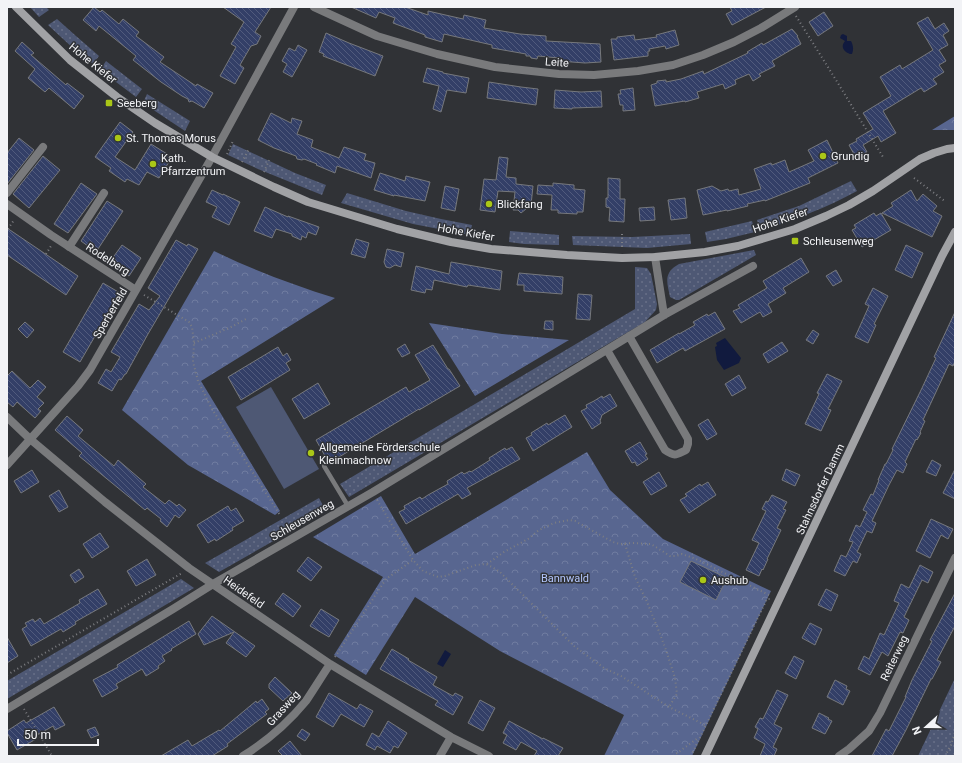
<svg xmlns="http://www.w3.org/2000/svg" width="962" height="763" font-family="Roboto,sans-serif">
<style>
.grass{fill:url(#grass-dots)}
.forest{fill:url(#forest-crowns)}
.garden{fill:#4e5874}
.water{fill:#111a3e}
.building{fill:url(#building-back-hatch);stroke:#76787c}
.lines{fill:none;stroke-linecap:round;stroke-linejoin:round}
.path{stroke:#7d7e82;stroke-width:2;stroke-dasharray:1 3;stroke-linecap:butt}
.lane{stroke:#797a7c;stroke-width:4.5}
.street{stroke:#797a7c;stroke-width:8}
.secondary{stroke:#a1a2a5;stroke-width:8}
.poi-dot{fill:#aac717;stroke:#303236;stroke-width:1.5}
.labels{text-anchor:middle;stroke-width:3;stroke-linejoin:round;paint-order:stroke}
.street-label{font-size:11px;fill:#f2f3f6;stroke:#303236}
.poi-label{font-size:11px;fill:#f2f3f6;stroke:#303236;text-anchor:start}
.park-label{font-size:11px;fill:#b3c6fd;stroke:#303236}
</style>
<defs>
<pattern id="grass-dots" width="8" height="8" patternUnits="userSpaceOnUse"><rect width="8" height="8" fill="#4e5874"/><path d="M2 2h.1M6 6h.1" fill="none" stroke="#687088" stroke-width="1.8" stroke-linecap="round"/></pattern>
<pattern id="forest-crowns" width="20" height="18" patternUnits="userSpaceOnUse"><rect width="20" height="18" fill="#586690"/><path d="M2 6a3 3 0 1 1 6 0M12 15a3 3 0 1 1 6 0" fill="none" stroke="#707ca0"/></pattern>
<pattern id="building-back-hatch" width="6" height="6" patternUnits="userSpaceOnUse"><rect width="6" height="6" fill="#333f67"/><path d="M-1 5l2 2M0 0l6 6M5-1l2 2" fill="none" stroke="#515b7d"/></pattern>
</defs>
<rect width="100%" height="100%" fill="#303236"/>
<path class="grass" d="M30,7H46L49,10L39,17Z
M57,19L76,36L99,56L93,64L75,50L48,25Z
M106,61L142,89L136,97L100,70Z
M147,94L190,121L185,131L143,103Z
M233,144L295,173L326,185L322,195L258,169L228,155Z
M851,181L857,191C826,208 794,220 760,231L757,220L799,206Z
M347,193L406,211L441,219L472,225L470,235L413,224L341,203Z
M752,221L755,232L726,239L707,242L705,232Z
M510,231L559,235V245L524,244L509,242Z
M690,234L691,244L647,248L573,245L572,236L632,237Z
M754,250L756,255L679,300H676L670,297C667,282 663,273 679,264Z
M635,267L647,268L651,274L657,304L656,310L645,322L349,497L340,484L635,309Z
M319,498L326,511L219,572L205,563Z
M181,579L194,588L7,699V681Z
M955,678V752L953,756H918Z"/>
<path class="forest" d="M955,116V130H932Z
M214,251C253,270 293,285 335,298L201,381L280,511L275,515L188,465L122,410Z
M429,323L502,334L569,340L475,396Z
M587,452L610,490L663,539L771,591L692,756H604L624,715L500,651L415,597L366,675L334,655L383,577L313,537L381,496L415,554Z"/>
<path class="garden" d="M271,387L319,469L284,489L236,407Z"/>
<path class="water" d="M843,34L847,36V41H851C853,45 854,49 852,54H850C844,52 840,47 845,41L840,38L841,35Z
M725,338L741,358L739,363L724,370L717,360L715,347L717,346L716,343Z
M445,650L451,654L443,667L437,664Z"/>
<path class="building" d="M94,7L100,12L102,10L119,24L123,19L139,32L136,36L164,57L160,62L196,86L197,84L213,93L204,108L192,101L189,102L188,99L182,96L161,82L133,60L136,56L99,26L96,31L83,20Z
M223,7H271L255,32L261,36L257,44L251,46L240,65L244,68L235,84L220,76L236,47L231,44L244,22Z
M351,7H405L428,15V11L463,19L464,15L486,20L484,28L520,34L546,36V41L600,44L601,62L585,63L559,61V58L538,56L537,59L531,58L530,56H526V54L492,48V45L444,34L442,42L425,37V35L393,23L395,18L379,12L376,18Z
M730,7H766L732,25L726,14L732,11Z
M824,12L833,26L818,36L809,22Z
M928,17L935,29L944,23L949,31L943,35L948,45L939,50L946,61L939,65L944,72L933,79L937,84L924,92L921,88L883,111L896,133L881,142L878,136L863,145L867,152L856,158L849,145L857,141L856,139L873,129L863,113L891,96L880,77L900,65L902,69L933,50L917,23Z
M792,29L798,36H797L801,44L772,61L775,66L759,74L761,76L753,81L749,74L735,80L736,84L725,89L723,84L697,92L699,98L685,102V101L655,106L651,85L657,83V81L666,80V82L681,79L703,71L704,74L748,53L747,52L762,43L763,45Z
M675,30L679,45L666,49L665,46L649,49L650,51H648V56L614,60L611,39H617V37L634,35L635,40L657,37L656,35Z
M326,33L349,43L383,56L375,76L323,56L324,54L319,52Z
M22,42L34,53L31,55L66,85L67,83L84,96L74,109L49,88L45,92L28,78L35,69L15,51Z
M298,45L307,50L292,77L283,72L287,64L282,61L289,48L295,51Z
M427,68L443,72V73L469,78L466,93L447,90L441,112L433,109L439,86L423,82Z
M489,82L521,87L538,89L536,105L487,98Z
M633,88L635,110L623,111V105H620L618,94H621L620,90Z
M555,90L581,92L601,91L602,107L572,108V109L554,108Z
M271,113L291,123L292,118L302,121L297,134L313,140L311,147L339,158L344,147L366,154L364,160L375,163L371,178L337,166L335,173L316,165L317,164L304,159L302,160L297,159L296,156L274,148L258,140Z
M120,122L133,132L115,157L135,170L151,144L172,157L159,178L147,172L139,185L127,179L125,182L109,171L111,168L95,157Z
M19,138L34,150L7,184V153Z
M827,140L838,163L808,178L810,183L765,201V200L747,204L748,206L727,211V210L703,215L697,190L712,186L721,191L728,189L729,191L738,189L739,195L761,189L754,169L771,163L772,165L785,160L789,172L814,161L808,150Z
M43,156L60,170L29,208L13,194Z
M499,157L508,158L506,177L516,178V184L533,186L531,205L521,213L518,210H513L515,192L498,191L495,212L480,210L484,179L496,180Z
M380,173L405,181L406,176L430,182L425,201L394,195V196L374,190Z
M608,178L620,179V199H625L624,222L609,221L610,208L606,207V198H608Z
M81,183L97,194L68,233L54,224Z
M553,183L574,185V189L585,190L583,212H577V214L558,213V210H551L552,195L537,194L538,185L553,186Z
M445,186L459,189L455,211L441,208Z
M212,190L223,195V194L240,202L229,225L212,217L217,207L206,202Z
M911,190L917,201L923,194L937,206L933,211L942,216L932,237L882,213L893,206L891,203Z
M685,198L687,218L671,220L668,200Z
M107,201L123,211L96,252L81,241Z
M265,207L288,217V216L319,227L316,235L308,232L306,238L302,236L301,240L292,236V234L276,229L272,238L254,231Z
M654,207L655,220L640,221L639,208Z
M874,213L876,216L881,213L891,230L862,247L852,230L856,228L854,225Z
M7,228L78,276L66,295L7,255Z
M356,239L369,243L365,258L351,254Z
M176,240L187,246L188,244L198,249L148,334L126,374H125L121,380L119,379L112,391L98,383L106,369L111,372L120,357L111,352L139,304L149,310L160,296L148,288Z
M122,245L141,258L129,276L109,263Z
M906,245L923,253L912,278L895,270Z
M387,249L404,253L401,267L395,265L390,268L386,267L384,262Z
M801,258L809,272L783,288L786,293L768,304L772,312L763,317L760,312L741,323L733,311L740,308L738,305L767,288L763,281Z
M451,262L502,271L500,290L468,285L467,287L434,280L432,290L426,289L425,293L411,290L416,266L449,274Z
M836,270L842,281L833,286L826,276Z
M519,273L563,277L562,294L524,291V285H517Z
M103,283L120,293L80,362L63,352Z
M873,288L888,296L874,324L876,325L868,343L855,337L869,306L865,304Z
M578,294L592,295L590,320L576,319Z
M715,312L725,329L685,351L683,348L657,363L650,350L679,333V334L695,325L693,322L707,314L708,316Z
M955,312V361L953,366L949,364L923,420L925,421L920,432L921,433L917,440L916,439L905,462L907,464L903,473L897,470L889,485L872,521L876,523L872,533L867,531L857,552L861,554L857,563L853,561L845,576L834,571L841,555L846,557L853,542L849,541L856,525L860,527L867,512L863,510L871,494L873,495L879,480H878L885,464H886L893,450L892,449L922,388L936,358L934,357Z
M545,321H553V330L544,329Z
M25,322L34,330L27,338L18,329Z
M813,330L819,334L813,344L806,340Z
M782,342L788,351L768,363L763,354Z
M405,344L410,353L402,357L397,349Z
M433,345L448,369H449L460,386L419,410V409L329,463L316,440L406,387L409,392L430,380L415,355Z
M278,347L283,356L287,353L291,360L286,363L290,370L241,400L228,377Z
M12,371L30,388L38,380L46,387L37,397L44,403L38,409L41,411L35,418L17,402L13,407L7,402V376Z
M827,374L842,381L828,409L831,410L821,431L805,424L819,394L817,393Z
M739,375L746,388L732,396L725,384Z
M318,383L330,404L304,419L292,399Z
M610,394L617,406L602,415L600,421L601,423L592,429L581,411L587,408L586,405L594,401L602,396L603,398Z
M565,415L572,427L533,451L526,438L532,435L531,433L547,423L548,425Z
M67,416L83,430L78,436L114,466L118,460L146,484L143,487L165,504L169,500L177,506L179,504L186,510L179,518L175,515L167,527L160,521L161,519L147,508L145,510L79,456L82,453L55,430Z
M708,419L717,434L707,440L698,425Z
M640,442L647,454L645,455L648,459L637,466L635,462L632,463L625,451Z
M512,447L520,459L467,488L471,494L462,499L458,494L406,524L399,512L405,509L404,506L420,497L422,499L428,495L448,484L447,481L462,472L464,474L470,471L471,472L490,460L489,458L505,448L506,450Z
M932,460L941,465L936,476L926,472Z
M786,469L800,475L795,486L782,480Z
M955,469V499L943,493Z
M32,470L39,482L21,493L14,481Z
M659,472L667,486L651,495L643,482Z
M708,482L716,495L689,513L680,500L687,496L685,494L700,484L701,486Z
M59,490L68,507L59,512L49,496Z
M772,495L787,502L783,509L786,510L777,528L781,530L767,559H768L763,570L762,569L759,576L746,570L759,543L752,540L766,511L762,509L766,501L768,502Z
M228,506L231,511L236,508L244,521L232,528L233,530L216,541L215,539L208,543L197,525Z
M931,519L953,529L948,539L941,535L930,558L916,551Z
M100,533L109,547L92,558L83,544Z
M308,557L322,567L311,581L297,571Z
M147,559L156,575L136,586L127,571Z
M691,561L727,578L716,600L680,582Z
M920,565L933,572L928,583L922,580L904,617L909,620L903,633L900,632L888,656L882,652L870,675L858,669L864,656L869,659L880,633L884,635L899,603L894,601L901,584L909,588Z
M79,569L84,577L75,583L70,575Z
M98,589L107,604L75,622L76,624L63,632L61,629L31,646L22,629L27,626L25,623L33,619L35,622L40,618L44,624L80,603L79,600Z
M826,589L838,595L831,611L818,605Z
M283,593L301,606L293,617L275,604Z
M955,593V626L937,660L941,662L932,679H931L906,730L892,756H872L886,729L889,731L906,697H905L912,680L932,641L930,640Z
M321,609L339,620L329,637L310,626Z
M212,616L255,646L246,657L226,643L234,632L204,645L198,634Z
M189,621L196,634L171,649L172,650L162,656L165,661L158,666L159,668L146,676L142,669L116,684L118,688L102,697L93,680L118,667L117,665Z
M810,623L822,629L815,645L802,638Z
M7,637L18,656L7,663Z
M392,649L409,659L408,660L437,677L433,685L453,696L455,693L463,697L453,715L435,705L438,701L380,669Z
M794,656L804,661L796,679L785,673Z
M275,677L292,693L283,701L269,688V684Z
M835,680L847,686L846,689L850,691L843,705L827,697Z
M777,690L788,695L774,724L782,728L773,747L777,749L774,756H760L765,744L754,738L758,729L755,727L760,718L763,719Z
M329,693L357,709L360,704L373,711L364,727L341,714L333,727L316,717Z
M262,699L269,709L265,712L267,714L227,744L228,746L212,756H161L188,740L192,746L219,730L220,731L256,701L257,703Z
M480,700L495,708L483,731L468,723Z
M54,707L65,725L55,730L53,726L34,737L36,739L17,750L7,733V731L24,720L26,723Z
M819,713L829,718L828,719L832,721L825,734L812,728Z
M388,721L407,733L398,748L394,746L390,753L377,746L375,750L366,745L372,733L379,737Z
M509,721L543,739V738L563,748L558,756H534L537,751L521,742L516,750L503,743L507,735L503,733Z
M95,727L99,735L91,738L87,730Z
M302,729L310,734L305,741L297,736Z
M290,741L302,756H283L278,751Z"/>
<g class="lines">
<path class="path" d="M796,16L836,80L883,157
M227,154L233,141
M242,162L249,149
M264,172L270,158
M914,178L946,202
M8,229L14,220
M622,234V249
M46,254L51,246
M144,295L189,322L192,327L194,343L193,362L198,381L212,409L280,515
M194,343L231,327L246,319
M377,500L413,560
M625,544L635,577L647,602L658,629L666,650L675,678L677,694L669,707
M487,564L504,552L528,539L539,530L554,523L569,520L575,521L613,542L620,544L633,543L651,544L670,556H676L682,554L696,559L771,596
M335,657L386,579L413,560L423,571L438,577L445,576L476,565L486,564L499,571L574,646L604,668L621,676L669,707L705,725
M7,675L182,573
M24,709L52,756
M673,756L698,738
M691,756L767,599H770
M945,756L951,745L955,732"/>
<path class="lane" d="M324,466L348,506"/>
<path class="street" d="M314,7L377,36L437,54L495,67L559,74L594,75L638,71L673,65L703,55L734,42L761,28L795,7
M7,193L43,147
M7,204L51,235L136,290
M69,247L104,193
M655,257L664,315
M607,350L665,450C675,457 676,455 686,450L688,444V439L629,336
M7,417L30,439L105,502L189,568L330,664L451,737L489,756
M7,465L78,386L90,370L136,290L212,157L294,7
M7,709L173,609L213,584L373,492L664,315L753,266
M243,756C267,741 288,723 306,701C314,689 322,676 330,664
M440,756L451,737
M839,756L849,749L869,731L880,713L955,558"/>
<path class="secondary" d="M16,7L70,60L117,97L155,123L212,157L274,187L308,202L397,229L451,242L491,249L567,255L622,258L655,257L705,252L738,246L795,229L826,216L849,205L873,191L920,159L934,153L947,149L955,148
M705,756L942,256L955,232"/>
</g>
<g class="poi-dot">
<rect x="105" y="99" width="8" height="8" rx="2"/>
<circle cx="118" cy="138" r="4"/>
<circle cx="823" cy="156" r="4"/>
<circle cx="153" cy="164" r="4"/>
<circle cx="489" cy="204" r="4"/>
<rect x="791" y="237" width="8" height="8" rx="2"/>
<circle cx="311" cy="453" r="4"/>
<circle cx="703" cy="580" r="4"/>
</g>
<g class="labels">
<g class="street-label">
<text transform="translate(557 62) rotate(4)" y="4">Leite</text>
<text transform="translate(93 63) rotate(39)" y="4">Hohe Kiefer</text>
<text transform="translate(780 220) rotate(-19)" y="4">Hohe Kiefer</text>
<text transform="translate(466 232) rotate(10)" y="4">Hohe Kiefer</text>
<text transform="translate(108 259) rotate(33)" y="4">Rodelberg</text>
<text transform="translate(110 313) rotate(-60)" y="4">Sperberfeld</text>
<text transform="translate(820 489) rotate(-65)" y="4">Stahnsdorfer Damm</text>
<text transform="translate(302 520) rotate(-30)" y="4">Schleusenweg</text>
<text transform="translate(244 592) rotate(35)" y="4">Heidefeld</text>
<text transform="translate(894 658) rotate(-64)" y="4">Reiterweg</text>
<text transform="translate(283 708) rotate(-48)" y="4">Grasweg</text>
</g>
<g class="poi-label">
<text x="117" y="107">Seeberg</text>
<text x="126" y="142">St. Thomas Morus</text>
<text x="831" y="160">Grundig</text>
<text x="161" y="162">Kath.<tspan x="161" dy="13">Pfarrzentrum</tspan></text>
<text x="497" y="208">Blickfang</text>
<text x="803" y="245">Schleusenweg</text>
<text x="319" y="451">Allgemeine Förderschule<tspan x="319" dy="13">Kleinmachnow</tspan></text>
<text x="711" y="584">Aushub</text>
</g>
<g class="park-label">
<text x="565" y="582">Bannwald</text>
</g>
</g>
<rect width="962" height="763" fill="none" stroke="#f2f3f6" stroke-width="16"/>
<g transform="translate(926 727) rotate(249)" stroke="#303236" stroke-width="3" paint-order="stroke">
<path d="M0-3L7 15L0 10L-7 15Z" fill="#f2f3f6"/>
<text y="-6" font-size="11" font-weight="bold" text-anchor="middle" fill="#f2f3f6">N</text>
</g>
<path d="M18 739v6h80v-6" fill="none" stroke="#f2f3f6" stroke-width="2"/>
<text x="24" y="739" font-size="12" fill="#f2f3f6" stroke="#303236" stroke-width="3" paint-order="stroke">50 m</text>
</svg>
